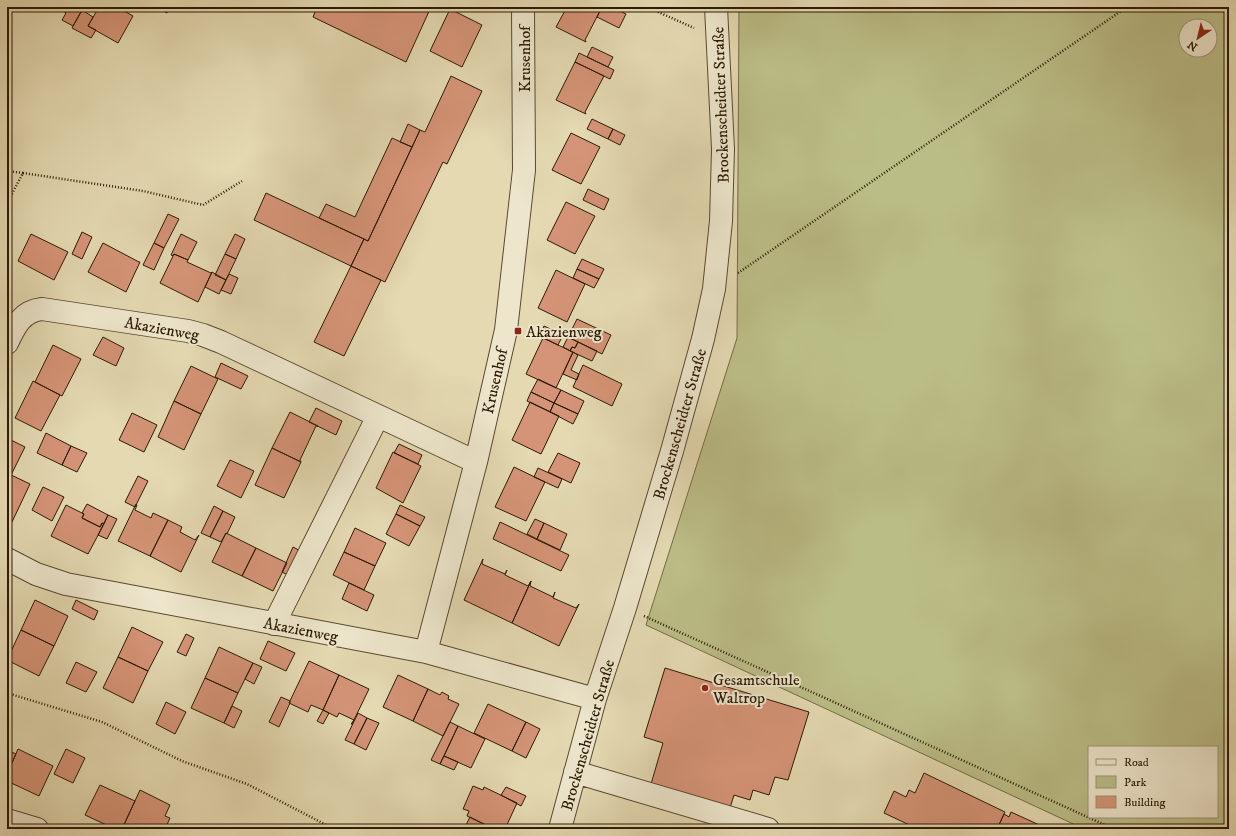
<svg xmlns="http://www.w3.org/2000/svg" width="1236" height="836" font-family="'IM FELL DW Pica',serif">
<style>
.green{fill:#bbbd87;stroke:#746c46;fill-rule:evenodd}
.building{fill:#d59477;stroke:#2c1a04}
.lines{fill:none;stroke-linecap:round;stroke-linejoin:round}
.minor-casing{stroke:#5a4a2f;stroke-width:24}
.path{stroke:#2c1a04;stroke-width:2.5;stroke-dasharray:1 2;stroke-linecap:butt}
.minor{stroke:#ede6cc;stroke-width:22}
.poi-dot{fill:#8f2418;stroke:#ede6cc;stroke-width:1.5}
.labels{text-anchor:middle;stroke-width:4;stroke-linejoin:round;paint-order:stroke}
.street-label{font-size:16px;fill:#2c1a04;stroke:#ede6cc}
.poi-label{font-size:16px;fill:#2c1a04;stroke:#ede6cc;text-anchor:start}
</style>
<rect width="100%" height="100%" fill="#e4d9b1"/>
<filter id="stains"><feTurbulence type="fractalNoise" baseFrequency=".005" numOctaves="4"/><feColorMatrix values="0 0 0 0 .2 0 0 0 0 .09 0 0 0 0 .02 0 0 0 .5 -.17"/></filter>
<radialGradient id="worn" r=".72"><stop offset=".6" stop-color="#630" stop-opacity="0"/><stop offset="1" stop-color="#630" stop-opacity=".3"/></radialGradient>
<path class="green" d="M739,7H1229V829H1084L646,625L737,338ZM1186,26H1210V50H1186ZM1089,747H1217V817H1089Z"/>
<path class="building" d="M61,7H84L73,26L62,20L66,13L60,9Z
M99,7H117L133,16L118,43L88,26Z
M156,7H170L167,13Z
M317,7H431L406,62L313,17Z
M567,7H602L585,40L586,42L556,27Z
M602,7H612L626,14L619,28L597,17Z
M450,9L482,25L462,67L430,51Z
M82,10L93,17L88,26L96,30L91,38L72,28Z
M592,47L613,57L608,67L587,57Z
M579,53L614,70L610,79L575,62Z
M575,62L604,76L585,112L586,114L556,100Z
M451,76L482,91L447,164L443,162L385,282L351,266L364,239L368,241L420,130L425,132Z
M592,119L613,129L608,139L587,129Z
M408,124L420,130L412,147L400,142Z
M613,129L625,135L620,145L608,139Z
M571,133L600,147L581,184L552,170Z
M392,138L412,147L368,241L319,218L326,204L355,217Z
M588,189L609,199L604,210L583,200Z
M266,193L364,239L351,266L254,220Z
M566,202L595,216L575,254L547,240Z
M168,214L179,219L164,248L154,243Z
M82,232L92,237L82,259L72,254Z
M31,234L68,252L54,280L18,261Z
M181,234L197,242L188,260L174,254L173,256L171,255Z
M235,234L245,239L236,259L225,254Z
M103,243L139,262H140L126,292L88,272Z
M154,243L164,248L154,270L143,265Z
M174,254L188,260L187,262L211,273L212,272L198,302L160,283Z
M225,254L236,259L226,280L215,275Z
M582,259L604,269L599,279L577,269Z
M351,266L381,280L344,356L314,342Z
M577,269L599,279L594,288L573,278Z
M556,270L585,284L567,322L538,308Z
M212,272L226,280L219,294L205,287Z
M229,274L238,278L231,294L221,290Z
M577,319L611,335L602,354L568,337Z
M544,326L563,335L558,345L540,336Z
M103,337L124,348L116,366L93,355Z
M568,337L578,342L575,348L572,347L570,351L563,347Z
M543,338L573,352L556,388L526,374Z
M578,342L597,351L592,361L570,351L572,347L575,348Z
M53,345L81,359L62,396L35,382Z
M573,352L578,355L571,370L579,374L577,380L563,374Z
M221,363L248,376L241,389L215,377Z
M583,365L622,384L612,406L573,387Z
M191,366L218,379L201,414L174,401Z
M538,379L561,390L554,403L531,392Z
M33,381L60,395L41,431L15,418Z
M561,390L584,401L578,414L554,403Z
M531,392L554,403L550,412L527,401Z
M174,401L201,414L184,450L158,437Z
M530,402L559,416L541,454L512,440Z
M554,403L578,414L573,424L550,412Z
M316,408L342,421L336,435L309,422Z
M290,412L318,426H316L300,460L301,462L272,448Z
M132,413L157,425L144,452L119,440Z
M46,433L71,446L62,465L37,453Z
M7,438L25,447L11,475L7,473Z
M399,444L422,455L418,464L394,453Z
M71,446L87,453L77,472L62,465Z
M272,448L301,462L284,498L255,485Z
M393,452L421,466L403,503L376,488Z
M558,453L580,463L571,483L548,472Z
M230,460L254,471L241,498L217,486Z
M514,467L545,482L526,521L495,507Z
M538,468L562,479L558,488L534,477Z
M7,473L30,484L12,522L7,519Z
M138,476L148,481L135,507L125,502Z
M43,487L64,497L52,521L32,510Z
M87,504L108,515L104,524L102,523L100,527L82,518L84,514L82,513Z
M136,504L137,505L135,510L151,518L153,513L168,520L150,556L118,541Z
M66,505L84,514L82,518L100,527L102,523L104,524L88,554L51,536Z
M400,505L425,517L420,526L396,514Z
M214,506L223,511L210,537L201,533Z
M223,511L235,517L227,534L226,533L221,542L210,537Z
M396,514L420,526L409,546L386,534Z
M108,515L117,519L107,539L98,535Z
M535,519L544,523L537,539L527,534Z
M168,520L182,527L180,532L195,540L199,535L181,572L150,556Z
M500,522L569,555L561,571L493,539Z
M544,523L567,534L560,550L537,539Z
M355,528L386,543L375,566L344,552Z
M226,533L256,548L242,576L212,562Z
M293,547L304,553L292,577L282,572Z
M256,548L287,563L273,591L242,576Z
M344,552L375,566L364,590L333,575Z
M483,559L482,564L505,574L507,570L505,575L528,586L531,581L512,623L464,600Z
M531,581L530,586L553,597L555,592L553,598L576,608L579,604L559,646L512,623Z
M349,583L374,595L367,611L342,599Z
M35,600L68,616L54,646L21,630Z
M76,600L98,611L94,620L72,609Z
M132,627L163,642L148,671L118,657Z
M21,630L54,646L39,676L7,660Z
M186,634L194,638L186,656L177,652Z
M268,641L295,653L286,671L260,659Z
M219,647L253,663L238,693L205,678Z
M118,657L148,671L133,703L103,688Z
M309,661L339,675L323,710L311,705L308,712L289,703Z
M76,662L97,672L86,692L66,683Z
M253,663L262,667L254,684L245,679Z
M665,668L809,712L788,780L775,777L769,795L753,790L750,800L734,795L730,808L651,784L663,743L644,737Z
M339,675L369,689L352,724H351L354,720L339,713L337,717L323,710Z
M398,675L428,689L413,721L383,707Z
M205,678L238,693L224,723L191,708Z
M428,689L440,695L442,692L449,696L448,699L459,704L443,736L413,721Z
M281,697L290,701V703L279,727L269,722Z
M166,702L186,712L175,734L156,724Z
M488,704L526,722L512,751L474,733Z
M232,706L242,711L234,728L224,723Z
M323,710L329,713L323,724L317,721Z
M358,713L367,718L354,744L345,740Z
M367,718L379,723L366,750L354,744Z
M450,722L458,726L440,764L431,760Z
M526,722L540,729L526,758L512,751Z
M458,726L485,739L471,768L444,756Z
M18,749L53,766L39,796L7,781V774Z
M66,749L85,758L73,783L54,774Z
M7,750L16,754L7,774Z
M444,756L458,762L454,770L440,764Z
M924,773L1005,812L997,829H918L884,813L894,791L906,797L909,790L915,793Z
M100,785L135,801L122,829H115L85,815Z
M473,786L483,790L484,787L517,803L505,829H494L467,816L469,811L463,809Z
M506,787L526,796L521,806L501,795Z
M140,790L170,805L165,816L170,818L165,829H122Z
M1011,812L1048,829H997L1004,814L1009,817Z
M470,817L494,829H464Z
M175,824L186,829H173Z"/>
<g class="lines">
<defs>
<path id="minor" d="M7,343C15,326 22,311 42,309L188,331L203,335L221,342L476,462
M7,559L36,574L66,584L426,652L595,699
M274,624L378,416
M426,652L476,462L506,330L524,170L523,7
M575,772L768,829
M7,820L37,829
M560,829L595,699L625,608L672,451L703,339L714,289L721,221L723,149L716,7"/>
</defs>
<use href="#minor" class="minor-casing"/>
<path class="path" d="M647,7L694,28
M1212,7L1229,14
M7,171L23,173L7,203
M23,173L143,191L203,205L242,181
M738,273L1127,7
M644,616L1114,829
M7,693L102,722L182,761L247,784L334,829"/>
<use href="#minor" class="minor"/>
</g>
<g class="poi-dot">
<rect x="514" y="327" width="8" height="8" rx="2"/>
<circle cx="705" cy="688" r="4"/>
</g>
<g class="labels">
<g class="street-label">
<text transform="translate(524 59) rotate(-90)" y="6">Krusenhof</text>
<text transform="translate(720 105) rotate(-92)" y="6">Brockenscheidter Straße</text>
<text transform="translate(162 328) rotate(10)" y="6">Akazienweg</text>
<text transform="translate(494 381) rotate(-77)" y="6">Krusenhof</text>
<text transform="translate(679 424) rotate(-74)" y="6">Brockenscheidter Straße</text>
<text transform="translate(301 629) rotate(11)" y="6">Akazienweg</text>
<text transform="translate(587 735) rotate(-74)" y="6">Brockenscheidter Straße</text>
</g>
<g class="poi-label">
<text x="526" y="337">Akazienweg</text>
<text x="713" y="685">Gesamtschule<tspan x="713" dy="18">Waltrop</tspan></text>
</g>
</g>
<rect width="1236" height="836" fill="none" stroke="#e4d9b1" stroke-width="24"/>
<rect x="8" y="8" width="1220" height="820" fill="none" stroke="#2c1a04" stroke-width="2"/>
<rect x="12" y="12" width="1212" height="812" fill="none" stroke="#2c1a04"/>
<rect x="1088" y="746" width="130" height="72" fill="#ede6cc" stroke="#a0947c"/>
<rect x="1096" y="759" width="20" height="6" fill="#ede6cc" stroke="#a0947c"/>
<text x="1124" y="766" font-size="12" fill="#2c1a04">Road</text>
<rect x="1096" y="776" width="20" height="12" fill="#bbbd87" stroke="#a0947c"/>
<text x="1124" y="786" font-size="12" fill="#2c1a04">Park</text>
<rect x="1096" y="796" width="20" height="12" fill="#d59477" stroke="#a0947c"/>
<text x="1124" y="806" font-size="12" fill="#2c1a04">Building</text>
<g transform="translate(1198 38) rotate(215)"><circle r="19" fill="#ede6cc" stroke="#a0947c"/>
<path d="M0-3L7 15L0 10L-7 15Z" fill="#8f2418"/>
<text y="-6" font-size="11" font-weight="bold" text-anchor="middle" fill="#2c1a04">N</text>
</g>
<rect width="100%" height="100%" filter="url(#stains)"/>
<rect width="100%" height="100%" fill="url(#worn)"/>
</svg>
